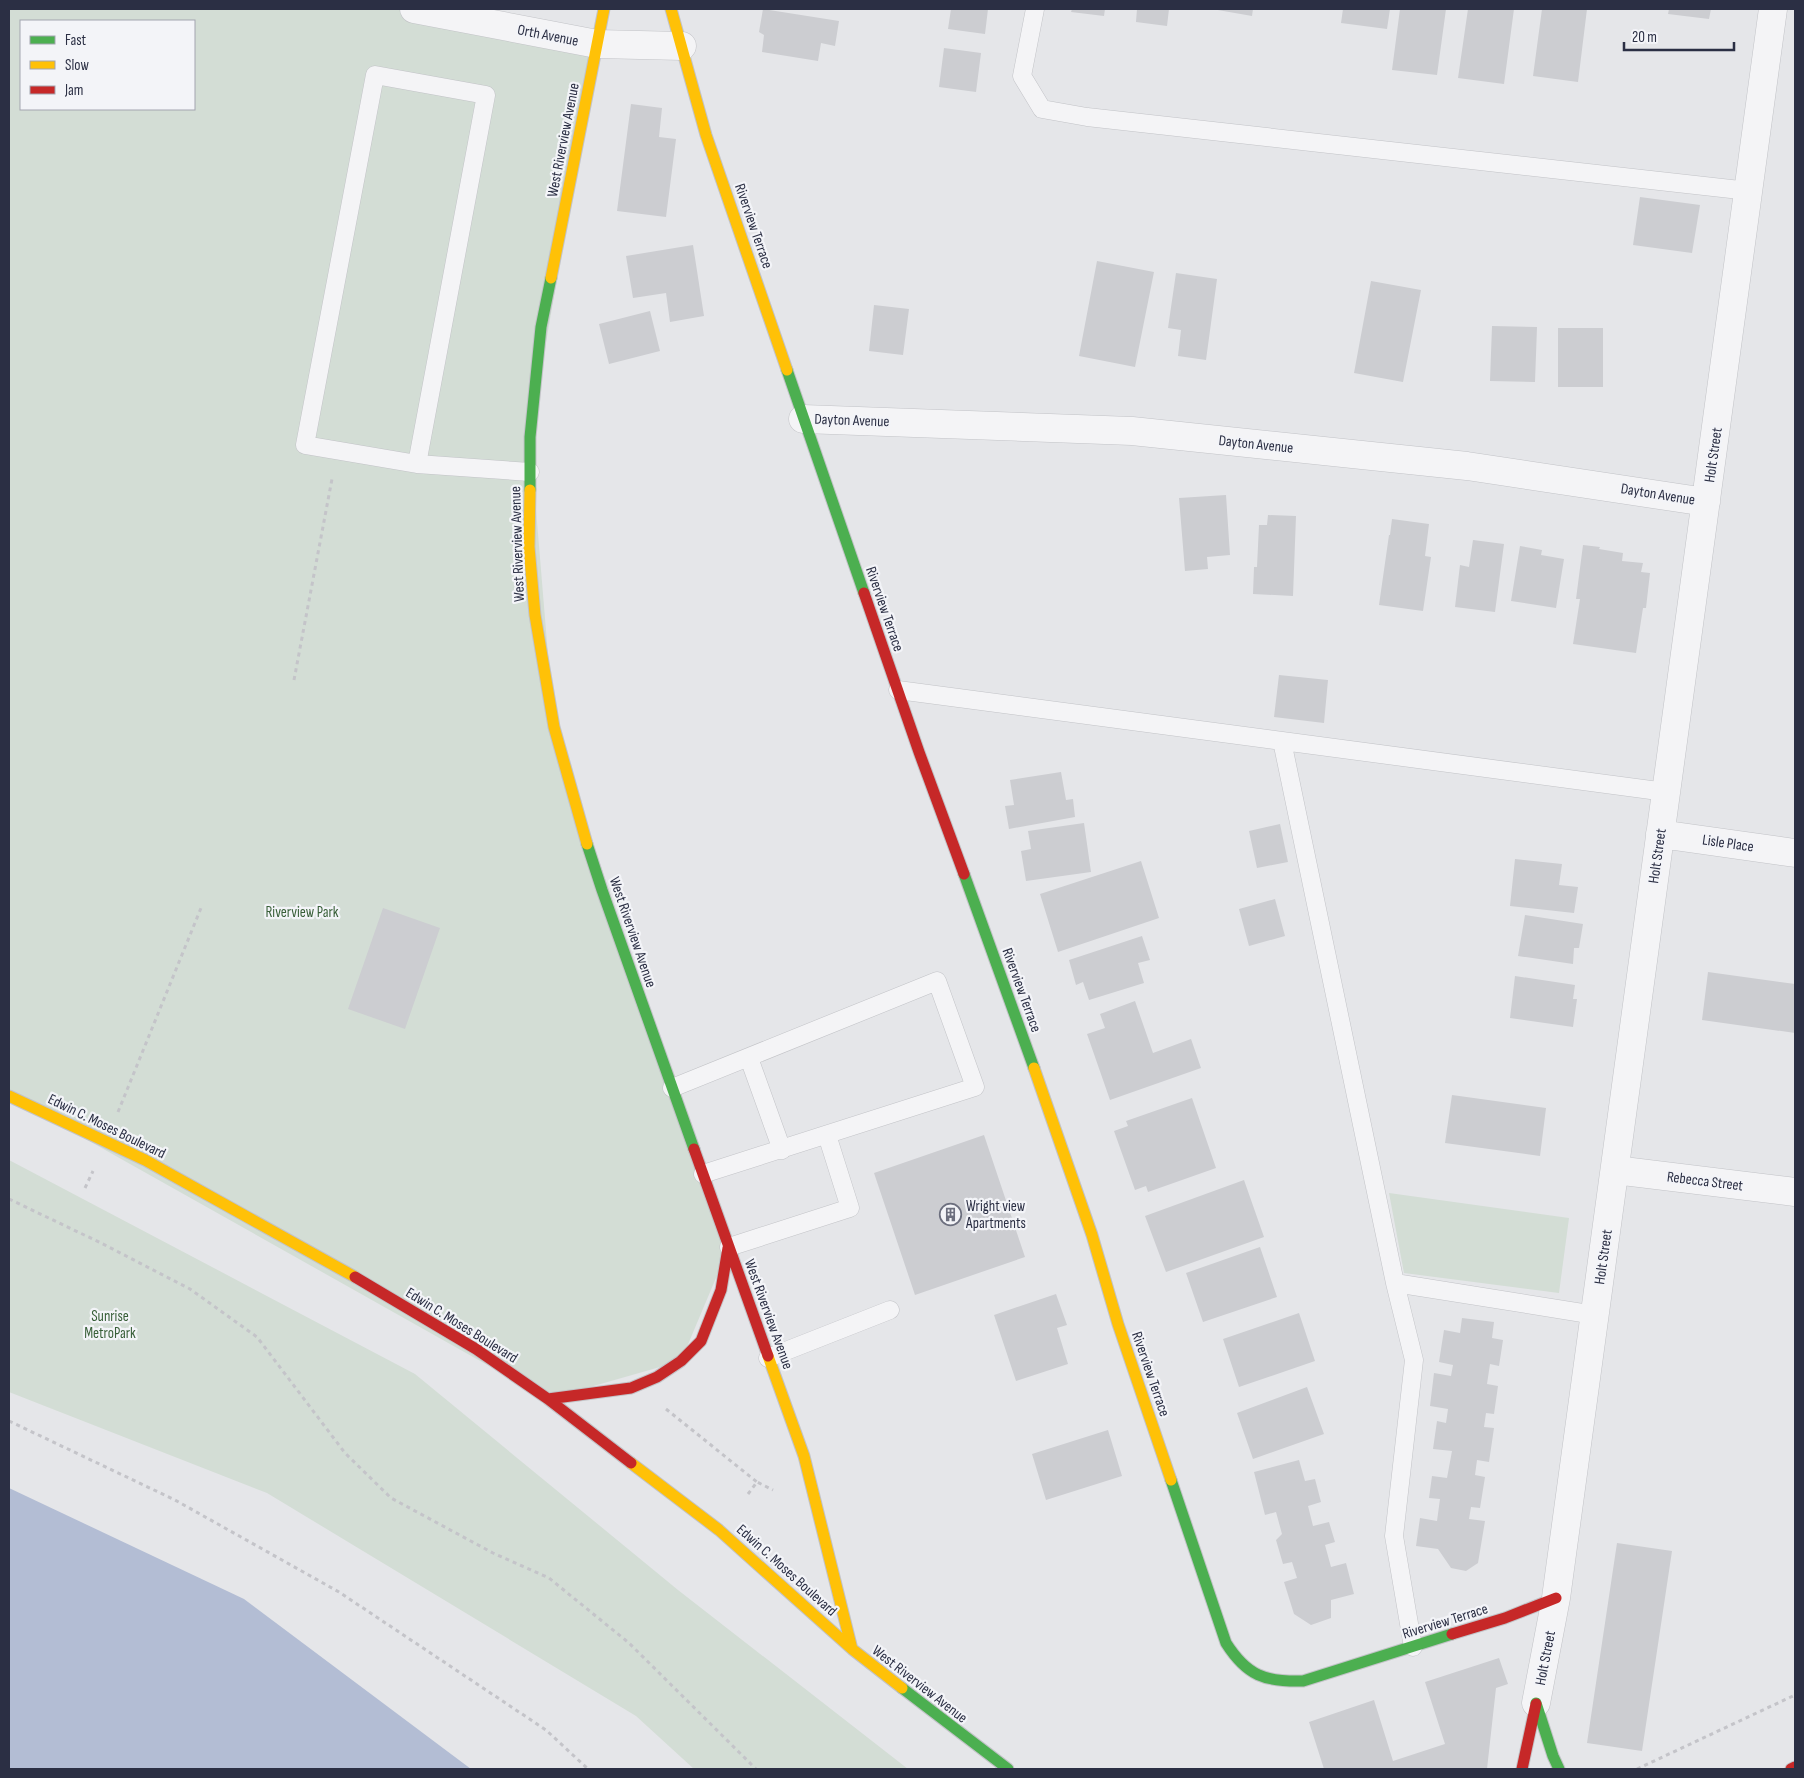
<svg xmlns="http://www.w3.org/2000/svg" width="1804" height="1778" font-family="'Sofia Sans Condensed',sans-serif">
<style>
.green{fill:#d3ddd5;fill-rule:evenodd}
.water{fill:#b3bdd4}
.building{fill:#cccdd1}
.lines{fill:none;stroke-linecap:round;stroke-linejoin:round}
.lane-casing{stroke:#c2c3c7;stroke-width:19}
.street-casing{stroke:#c2c3c7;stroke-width:29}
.fast-casing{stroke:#c2c3c7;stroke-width:13}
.slow-casing{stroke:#c2c3c7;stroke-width:13}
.jam-casing{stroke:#c2c3c7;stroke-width:13}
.path{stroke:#c4c4c9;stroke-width:3;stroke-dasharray:4 4;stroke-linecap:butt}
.lane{stroke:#f4f4f6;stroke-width:18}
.street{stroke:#f4f4f6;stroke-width:28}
.fast{stroke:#4caf50;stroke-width:11}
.slow{stroke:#ffc107;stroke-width:11}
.jam{stroke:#c62828;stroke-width:11}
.labels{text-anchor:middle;stroke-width:4.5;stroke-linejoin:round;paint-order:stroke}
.street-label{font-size:15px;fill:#2b2f44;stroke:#f3f4f8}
.park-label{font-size:15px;fill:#385f38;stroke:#f3f4f8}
.poi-label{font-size:15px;fill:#2b2f44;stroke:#f3f4f8;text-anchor:start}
</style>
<rect width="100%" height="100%" fill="#e5e6e9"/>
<path class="green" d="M9,9H414L597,44L530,437L554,727L729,1247L681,1361L548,1399L9,1096ZM21,21H194V109H21Z
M9,1160L415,1374L678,1590L908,1769H694L636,1716L267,1493L9,1392Z
M1389,1193L1569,1218L1559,1293L1404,1273Z"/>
<path class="water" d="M9,1488L244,1599L471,1769H9Z"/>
<path class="building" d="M763,9L839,21L835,46L821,43L818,61L762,52L764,35L759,32Z
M951,9H988L985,34L948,29Z
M1072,9H1105L1104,16L1071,12Z
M1137,9H1169L1167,26L1136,22Z
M1212,9H1253L1252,16Z
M1343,9H1390L1387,29L1341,23Z
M1400,9H1446L1437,75L1392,70Z
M1468,9H1514L1504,84L1458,78Z
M1542,9H1587L1578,82L1533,76Z
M1669,9H1711L1709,19L1668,14Z
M944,48L981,53L976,92L939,87Z
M631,104L662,108L659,137L676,139L666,217L617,211Z
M1640,197L1700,205L1692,253L1633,245Z
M693,245L704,316L670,322L666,293L633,298L626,256Z
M1097,261L1154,272L1135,367L1079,356Z
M1176,273L1217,279L1206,360L1178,356L1181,330L1168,328Z
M1371,281L1421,290L1403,382L1354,373Z
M874,305L909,309L903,355L869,351Z
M650,311L660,351L609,364L599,324Z
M1492,326L1537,327L1535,382L1490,381Z
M1558,328H1603V387H1558Z
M1226,495L1230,555L1207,557L1208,569L1185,571L1179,498Z
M1268,515L1296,516L1293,596L1253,594L1254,567H1257L1259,525H1267Z
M1392,519L1429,524L1425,556L1431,557L1423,611L1379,605L1389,535H1390Z
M1473,540L1504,544L1495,612L1455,607L1460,565L1469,567Z
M1583,545L1600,547L1599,549L1623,553L1622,561L1643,563L1641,572L1650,573L1646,608H1643L1636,653L1573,644L1580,599H1576Z
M1520,546L1542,550L1541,555L1564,559L1556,608L1511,601Z
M1279,675L1328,680L1324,723L1274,717Z
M1061,772L1066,800L1073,799L1075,817L1009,829L1005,806L1014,805L1010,780Z
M1084,823L1091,872L1026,881L1021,851L1031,849L1028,831Z
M1280,824L1288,862L1257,868L1249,831Z
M1515,859L1562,864L1559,885L1578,887L1574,913L1510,906Z
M1141,861L1159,918L1058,952L1040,894Z
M1275,899L1285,936L1249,946L1239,909Z
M383,908L440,928L405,1029L348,1009Z
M1525,915L1583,924L1579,948H1574L1573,964L1518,956Z
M1142,936L1150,960L1138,963L1144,983L1089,1000L1083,982L1076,985L1069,960Z
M1708,972L1795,984V1033L1702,1020Z
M1515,976L1575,985L1573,999H1577L1573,1027L1510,1018Z
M1135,1001L1153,1053L1191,1039L1201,1068L1110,1100L1087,1034L1105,1028L1100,1014Z
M1452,1095L1546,1108L1540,1156L1445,1143Z
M1192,1098L1216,1168L1148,1192L1146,1186L1135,1190L1114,1131L1128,1126L1126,1121Z
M984,1135L1025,1257L915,1295L874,1173Z
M1244,1180L1264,1237L1166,1272L1145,1216Z
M1260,1247L1277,1297L1203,1322L1186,1273Z
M1056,1294L1067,1325L1057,1328L1068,1364L1016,1381L994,1315Z
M1299,1313L1315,1361L1239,1387L1223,1339Z
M1462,1318L1494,1322L1492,1338L1503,1340L1499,1366L1490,1364L1487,1384L1498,1386L1494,1414L1486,1413L1484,1427L1494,1428L1489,1462L1477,1460L1475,1475L1485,1477L1480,1508L1471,1507L1469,1519L1485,1521L1478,1563L1466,1571L1451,1568L1438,1549L1416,1546L1420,1518L1437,1521L1440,1499L1429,1498L1432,1476L1447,1478L1452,1451L1433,1449L1437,1421L1446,1423L1448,1409L1430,1406L1434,1373L1451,1376L1453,1365L1439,1362L1444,1330L1460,1333Z
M1307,1387L1324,1434L1253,1459L1237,1413Z
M1108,1430L1122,1476L1046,1500L1032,1454Z
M1299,1460L1305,1481L1315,1479L1321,1502L1308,1506L1313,1526L1329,1522L1335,1542L1325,1545L1331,1567L1346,1563L1354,1594L1331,1600V1618L1311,1625L1294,1614L1284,1582L1297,1578L1292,1562L1283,1564L1276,1540L1282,1534L1276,1512L1265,1515L1254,1472Z
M1617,1543L1672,1551L1642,1751L1587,1743Z
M1499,1658L1508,1684L1496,1688L1487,1769H1324L1309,1722L1374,1700L1393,1761L1445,1744L1425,1682Z"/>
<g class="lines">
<defs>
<path id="lane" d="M1035,9L1022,76L1042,109L1087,117L1749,191
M417,464L486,95L375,75L305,445L417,464L530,472
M898,690L1666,792
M1282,741L1395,1283L1414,1360L1394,1536L1413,1647
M749,1058L782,1150
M672,1088L937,981L975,1087L703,1174
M729,1247L850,1208L827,1135
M1395,1283L1595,1315
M768,1358L890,1310"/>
<path id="street" d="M414,9L597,44L682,46
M803,419L1132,431L1467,466L1706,502
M1660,834L1795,853
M1615,1170L1795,1192
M1536,1703L1556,1598L1773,9"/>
<path id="fast" d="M787,370L864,593
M530,490V437L541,327L551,278
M587,844L602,890L694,1149
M964,874L1034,1068
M1171,1480L1226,1643C1247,1676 1265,1682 1303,1681L1452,1634
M902,1688L1008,1769
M1536,1703L1553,1756L1559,1769"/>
<path id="slow" d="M671,9L706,135L787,370
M551,278L604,9
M530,490L529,547L535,615L554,727L587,844
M1034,1068L1092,1235L1118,1324L1171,1480
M9,1096L145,1160L355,1277
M768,1356L804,1456L852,1649
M631,1463L719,1530L852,1649L902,1688"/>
<path id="jam" d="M864,593L919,752L964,874
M694,1149L768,1356
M355,1277L476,1349L548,1399L631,1463
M548,1399L631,1388L657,1377L681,1361L701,1341L721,1290L728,1248
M1452,1634L1505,1618L1556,1598
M1522,1769L1536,1704
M1791,1769L1795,1767"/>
</defs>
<use href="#lane" class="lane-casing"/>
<use href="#street" class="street-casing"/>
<use href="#fast" class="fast-casing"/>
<use href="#slow" class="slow-casing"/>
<use href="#jam" class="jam-casing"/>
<path class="path" d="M294,680L332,479
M118,1112L201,908
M85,1188L93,1171
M9,1199L101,1243L190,1289L257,1337L345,1453L391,1498L493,1553L549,1578L629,1643L756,1769
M666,1409L757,1482
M9,1421L175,1500L339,1592L546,1730L588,1769
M748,1494L757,1482L773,1490
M1637,1769L1795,1695"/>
<use href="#lane" class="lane"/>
<use href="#street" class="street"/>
<use href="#fast" class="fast"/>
<use href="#slow" class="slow"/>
<use href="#jam" class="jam"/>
</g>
<defs>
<symbol id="building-ring" viewBox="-11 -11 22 22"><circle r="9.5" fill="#f3f4f8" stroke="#6c6f7e" stroke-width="1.5"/><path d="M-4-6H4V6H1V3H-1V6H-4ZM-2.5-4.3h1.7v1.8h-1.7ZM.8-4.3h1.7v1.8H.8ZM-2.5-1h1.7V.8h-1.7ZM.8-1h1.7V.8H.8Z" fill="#6c6f7e"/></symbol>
</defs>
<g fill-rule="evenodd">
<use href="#building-ring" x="938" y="1202" width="25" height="25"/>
</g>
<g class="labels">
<g class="street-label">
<text transform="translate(548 35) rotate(11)" y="5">Orth Avenue</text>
<text transform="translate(563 140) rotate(-79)" y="5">West Riverview Avenue</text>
<text transform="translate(754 226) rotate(71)" y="5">Riverview Terrace</text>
<text transform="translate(852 420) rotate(2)" y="5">Dayton Avenue</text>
<text transform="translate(1256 444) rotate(6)" y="5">Dayton Avenue</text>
<text transform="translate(1713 455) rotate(-82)" y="5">Holt Street</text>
<text transform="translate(1658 494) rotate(9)" y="5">Dayton Avenue</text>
<text transform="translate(517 544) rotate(-92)" y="5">West Riverview Avenue</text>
<text transform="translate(885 609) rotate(71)" y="5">Riverview Terrace</text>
<text transform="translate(1728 843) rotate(8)" y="5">Lisle Place</text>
<text transform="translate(1657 856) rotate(-82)" y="5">Holt Street</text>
<text transform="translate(633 932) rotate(71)" y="5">West Riverview Avenue</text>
<text transform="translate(1022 990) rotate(70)" y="5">Riverview Terrace</text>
<text transform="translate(107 1126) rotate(26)" y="5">Edwin C. Moses Boulevard</text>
<text transform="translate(1705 1181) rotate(7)" y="5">Rebecca Street</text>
<text transform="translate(1603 1257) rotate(-82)" y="5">Holt Street</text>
<text transform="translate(769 1314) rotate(70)" y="5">West Riverview Avenue</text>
<text transform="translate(462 1325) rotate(32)" y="5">Edwin C. Moses Boulevard</text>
<text transform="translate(1151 1374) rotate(71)" y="5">Riverview Terrace</text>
<text transform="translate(787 1570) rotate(42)" y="5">Edwin C. Moses Boulevard</text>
<text transform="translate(1445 1621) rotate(-17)" y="5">Riverview Terrace</text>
<text transform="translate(1545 1658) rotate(-79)" y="5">Holt Street</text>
<text transform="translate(920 1684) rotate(38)" y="5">West Riverview Avenue</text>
</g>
<g class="park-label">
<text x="302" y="917">Riverview Park</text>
<text x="110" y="1321">Sunrise<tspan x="110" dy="17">MetroPark</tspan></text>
</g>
<g class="poi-label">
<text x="966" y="1211">Wright view<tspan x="966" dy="17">Apartments</tspan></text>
</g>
</g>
<rect width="1804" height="1778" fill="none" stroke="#2b2f44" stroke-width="20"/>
<rect x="20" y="20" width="175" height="90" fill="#f3f4f8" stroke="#a3a5b0"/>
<rect x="30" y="36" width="25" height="8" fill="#4caf50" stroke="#a3a5b0"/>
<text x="65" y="45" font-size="15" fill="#2b2f44">Fast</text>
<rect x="30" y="61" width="25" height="8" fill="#ffc107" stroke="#a3a5b0"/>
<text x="65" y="70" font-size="15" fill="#2b2f44">Slow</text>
<rect x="30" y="86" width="25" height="8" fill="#c62828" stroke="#a3a5b0"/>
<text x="65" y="95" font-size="15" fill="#2b2f44">Jam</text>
<path d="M1624 42v8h110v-8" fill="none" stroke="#2b2f44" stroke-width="2.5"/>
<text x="1632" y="42" font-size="15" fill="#2b2f44" stroke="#f3f4f8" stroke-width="4" paint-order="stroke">20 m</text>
</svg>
